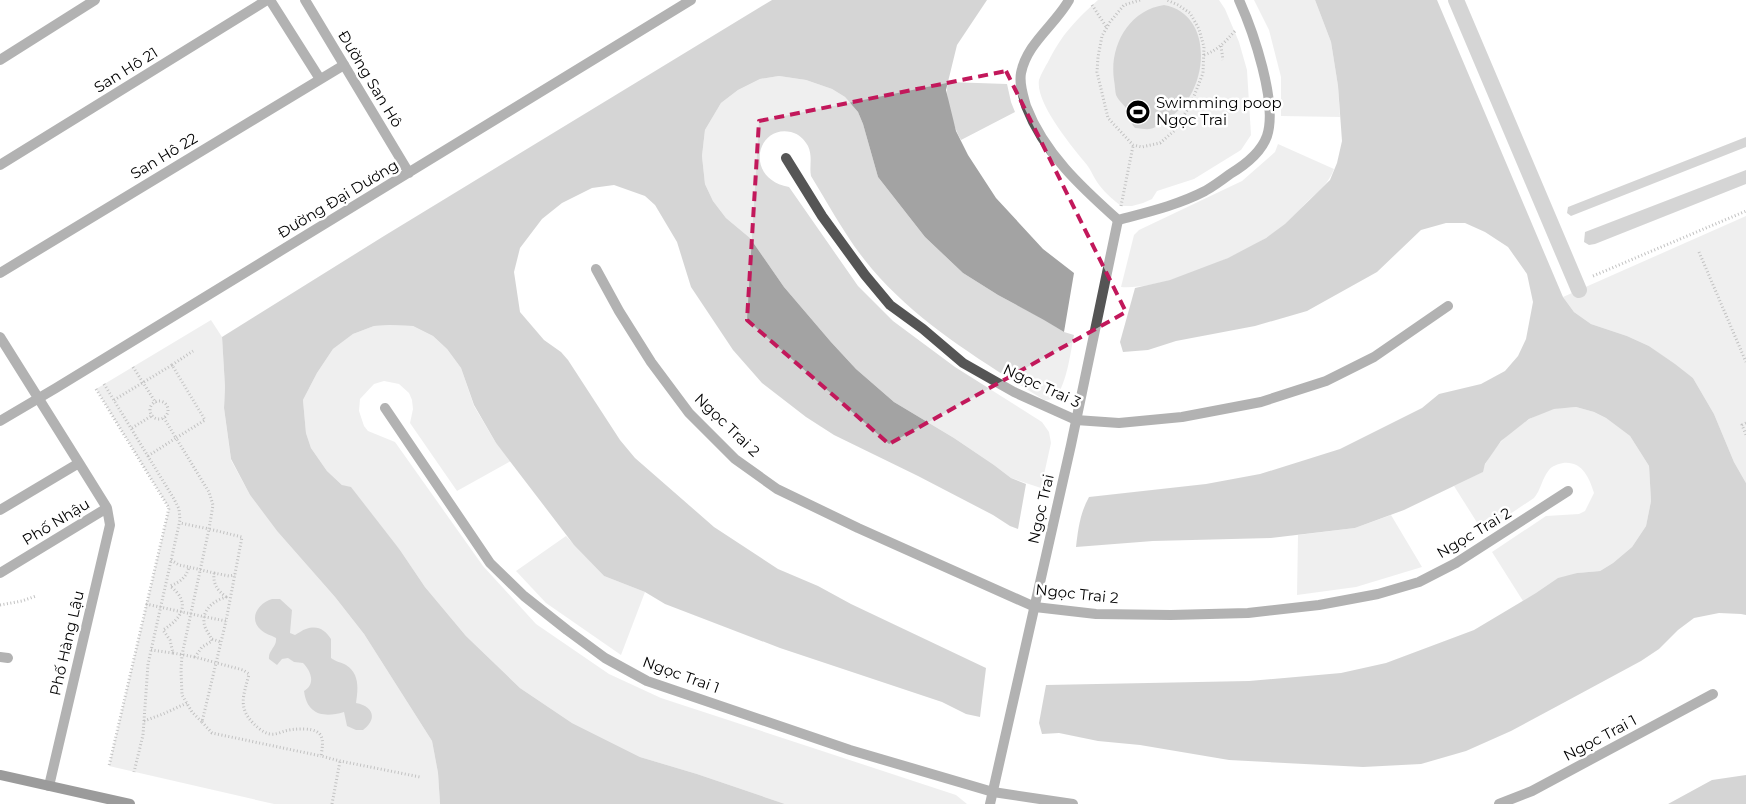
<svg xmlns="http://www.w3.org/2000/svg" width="1746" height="804" font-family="Montserrat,sans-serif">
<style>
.green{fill:#dcdcdc}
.water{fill:#a3a3a3}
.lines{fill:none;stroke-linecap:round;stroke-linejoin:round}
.canal{stroke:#a3a3a3;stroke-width:16}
.path{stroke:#777;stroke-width:3;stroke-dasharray:1 2.5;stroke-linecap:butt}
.minor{stroke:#555;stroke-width:10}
.tertiary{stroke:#555;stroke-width:10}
.secondary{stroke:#222;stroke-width:10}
.marked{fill:none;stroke:#c2185b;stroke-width:4;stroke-dasharray:10 6;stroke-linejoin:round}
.labels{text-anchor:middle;stroke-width:5;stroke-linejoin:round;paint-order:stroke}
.street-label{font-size:15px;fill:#000;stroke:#fff}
.poi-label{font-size:15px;fill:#000;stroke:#fff;text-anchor:start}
</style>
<rect width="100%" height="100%" fill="#fff"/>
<path class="green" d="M1098,0H1219L1225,9L1239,42L1247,70L1251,135L1241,150L1194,179L1157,191L1152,199L1143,203L1132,206H1121C1112,199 1103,191 1097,182C1093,176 1091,170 1087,165C1073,148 1035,103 1039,80C1041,74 1045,67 1048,62C1062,34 1075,21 1098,0Z
M1254,0H1315L1331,42L1338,86L1340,117L1281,116V77L1269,30Z
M779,76L806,80L832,89L845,97L858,112L863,124L878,177L925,237L963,273L998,295L1045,320L1064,332L1074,335C1071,349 1066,393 1052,399C1049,400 1046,400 1044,400C983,362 919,324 872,269C848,241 830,207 811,176C809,166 813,157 808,146C804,139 799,134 791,132C757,124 743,178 789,187L858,286L893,321L955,367L1042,422L1049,432L1051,443L1041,488L1011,478L994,465L954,438L894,402L856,369L831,342L784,287L750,238L726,218L713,201L705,184L702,156L705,130L721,103L738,90L760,79Z
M948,82L1007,84L1011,102L1015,112L961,140C953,126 944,97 948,82Z
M1278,144L1334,169C1329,183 1319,191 1308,201C1300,209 1293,219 1284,226C1247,253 1167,290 1121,287L1134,235L1139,230L1242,181L1275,152Z
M1746,216V483L1734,462L1714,414L1693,378L1649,346L1627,336L1591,324L1574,312L1563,297Z
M211,320L222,337L225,387L224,408L231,460L250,495L277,531L335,597L364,634L432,741L438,773L440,804H274L109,766L169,508L96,389Z
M390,325L413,326L433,336L447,349L461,368L474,406L496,443L511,461L457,491L410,423L413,409L412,400L409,393L399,384L384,381L374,384L360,399L359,411L364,426L368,431L395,442L483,566L536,624L609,674L661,698L956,795L967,804H785L697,774L640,757L572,723L520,688L466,636L425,587L400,550L342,485L327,471L311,448L306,433L303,400L317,373L333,349L353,334L374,326Z
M1576,407L1594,412L1606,418L1630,436L1649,466L1651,501L1646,526L1632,547L1613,563L1600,571L1577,573L1523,601L1492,552L1546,516L1579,514L1585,511L1594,493C1589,477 1582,461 1563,463C1558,464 1552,466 1549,470C1542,478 1541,490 1534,498L1483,532L1454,486L1482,472C1493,442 1523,418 1553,409C1560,407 1569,408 1576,407Z
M1391,515L1422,567L1356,587L1297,595L1298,535L1355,528Z
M566,536L604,576L645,592L621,655L546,603L516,571Z"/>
<path class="water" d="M772,0H987L957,45L946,90L956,131L968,155L996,198L1043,249L1074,273L1064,332L1044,320L998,295L963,273L925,237L878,177L863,124L858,112L845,97L832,89L806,80L779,76L760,79L738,90L721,103L705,130L702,156L705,184L713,201L726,218L750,238L784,287L831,342L856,369L894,402L954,438L994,465L1011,478L1026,484L1018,529L1010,526L993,515L918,476L834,435L806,417L762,383L733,350L691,287L677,242L655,205L645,196L614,185L592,188L562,203L542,219L520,248L514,272L520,312L544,340L561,352L568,360L620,440L635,458L714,527L778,569L818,586L851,604L986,668L980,717L966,714L942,702L780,648L665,604L645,592L604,576L574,545L496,443L474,405L461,368L447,349L433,336L413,326L390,325L374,326L353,334L333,349L317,373L303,400L306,433L311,448L327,471L342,485L351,487L400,550L425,587L466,636L520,688L572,723L640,757L697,774L785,804H440L438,773L432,741L364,634L335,597L277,531L250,495L231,459L224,408L225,387L222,337L384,236Z
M1315,0H1437L1563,297L1574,312L1591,324L1627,336L1649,346L1675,364L1693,378L1714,414L1734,462L1746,483V615L1741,614L1719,613L1694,618L1678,630L1659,649L1641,661L1565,702L1511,731L1466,751L1421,764L1363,767L1229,760L1140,745L1098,741L1059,733L1042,734L1039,723L1046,685L1249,681L1341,673L1386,663L1474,630L1536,593L1558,578L1577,573L1600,571L1613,563L1632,547L1646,526L1651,501L1649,466L1630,436L1606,418L1594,412L1576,407L1554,409L1529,419L1501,441L1485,464L1483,472L1404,510L1355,528L1271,538L1153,541L1076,547C1078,530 1080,513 1089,497L1206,484L1260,474L1340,449L1422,408L1439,394L1481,384L1505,371L1518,356L1526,339L1533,302L1527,274L1508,247L1485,232L1465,223H1446L1421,230L1377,272L1307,311L1255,326L1176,341L1148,350L1123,352L1120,342L1135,288L1170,280L1228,258L1266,238L1285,224L1330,180L1337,163L1342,141L1338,86L1331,42Z
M1164,5C1220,15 1207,106 1161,121C1154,132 1146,129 1135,128C1129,121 1132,120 1130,114C1127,107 1119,102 1116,95C1115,91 1115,85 1114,80C1109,46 1129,10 1164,5Z
M1746,137V147L1571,216L1567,213L1568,207Z
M1746,170V184L1595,244L1589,245L1584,242L1585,232Z
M272,599H280L292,610L290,633L295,635C299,633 302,630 306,629C318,625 325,630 331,639V658C336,662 341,662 346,665C360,674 358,689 356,703C373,706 378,719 363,730H356L347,726L344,712C324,718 307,715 304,691C316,684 311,671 303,663L294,662L288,658L282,659L277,665L269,659C268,650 277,647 276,638C271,635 265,634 261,630C248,619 258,603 272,599Z
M1746,775V804H1668L1712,780Z"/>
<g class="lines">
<path class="canal" d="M1456,0L1579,290"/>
<path class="path" d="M1140,0L1124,5L1110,22L1102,36L1098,57L1097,72L1108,118L1133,145L1142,147L1160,143L1174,131L1191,104L1203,73L1204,47L1199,29L1190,13L1178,5L1167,0
M1092,5L1107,28
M1221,46L1223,60
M1204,55C1218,50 1225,42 1235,31
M1121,206L1133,146
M1699,252L1746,362
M1593,276L1746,211
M172,365L193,351
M133,367L156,403
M104,384L174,499L179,509L180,520L148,664L143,735L134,772
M96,389L169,508L109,766
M114,400L172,365L205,420L176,438L209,492L213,505L209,529L180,523
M150 410a9 9 0 1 1 18 0a9 9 0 1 1-18 0Z
M1746,423L1742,425L1746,435
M132,428L153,415
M148,456L176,438L164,418
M171,560L179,565L189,567
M214,573L229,576L235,575
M146,604C173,610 200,616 226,621L242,537L209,529L182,655L181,670L182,695L192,712L202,722L226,621
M0,605L22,601L36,596
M212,639L221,642
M151,650L173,653L170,640L163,630C183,618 191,602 170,586C180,582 186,578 189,567L214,573C213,584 217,590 226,597C213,601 200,611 205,627C207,632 211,636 212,641L202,647L195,657L243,670L249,674C244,695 237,707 254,724C258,728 264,733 270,734C276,735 281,732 285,731C292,729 298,729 305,729C324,730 324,739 321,756L340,761L420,777
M173,653L195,657
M144,721L163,714L187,703
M202,722L212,733L321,756
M332,804L340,761"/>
<path class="minor" d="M270,0L320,79
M1069,0C1055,25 1027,43 1021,73C1019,84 1023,95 1026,106C1044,153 1081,187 1118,220C1148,212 1178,205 1205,191C1214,186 1222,180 1230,174C1245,165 1261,153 1267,136C1278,103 1253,31 1239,0
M0,60L95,0
M786,158L822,216L865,275L890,305L923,329L963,363L1014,392L1076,420L1119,423L1182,417L1261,402L1326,381L1374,357L1448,306
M0,165L267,0
M596,269L619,311L651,362L689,413L735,459L777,489L858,528L1035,607L1096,614L1171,615L1248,613L1319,605L1378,594L1419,582L1456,563L1568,491
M0,273L344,65
M0,337L79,463L0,510
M385,408L490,563L524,596L567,630L605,658L647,681L850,750L993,792L1073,804
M0,573L107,508L79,463
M0,657L8,658
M49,786L110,525L107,508
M1499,804L1532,791L1713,694"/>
<path class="tertiary" d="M305,0L409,173
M0,421L56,388L691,0
M990,804L1071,445L1118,220"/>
<path class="secondary" d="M0,775L130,804"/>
</g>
<path d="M0 0H1746V804H0ZM1006,71L1126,312L889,444L747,320L759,121Z" fill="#fff" fill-opacity=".55" fill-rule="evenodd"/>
<path class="marked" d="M1006,71L1126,312L889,444L747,320L759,121Z"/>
<defs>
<symbol id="stadium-disc" viewBox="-11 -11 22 22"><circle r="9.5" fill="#000" stroke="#fff"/><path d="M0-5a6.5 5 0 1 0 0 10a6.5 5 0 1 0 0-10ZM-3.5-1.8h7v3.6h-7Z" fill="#fff"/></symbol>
</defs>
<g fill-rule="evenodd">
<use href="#stadium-disc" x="1124" y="98" width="28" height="28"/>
</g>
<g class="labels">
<g class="street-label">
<text transform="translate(126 70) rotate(-32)" y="5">San Hô 21</text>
<text transform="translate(370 79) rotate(59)" y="5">Đường San Hô</text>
<text transform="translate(164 156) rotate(-31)" y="5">San Hô 22</text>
<text transform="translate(338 199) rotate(-31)" y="5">Đường Đại Dương</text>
<text transform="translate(1042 386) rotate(25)" y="5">Ngọc Trai 3</text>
<text transform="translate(727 425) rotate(44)" y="5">Ngọc Trai 2</text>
<text transform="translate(1041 509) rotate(-77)" y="5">Ngọc Trai</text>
<text transform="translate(56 522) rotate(-31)" y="5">Phố Nhậu</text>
<text transform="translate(1474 533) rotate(-31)" y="5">Ngọc Trai 2</text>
<text transform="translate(1077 594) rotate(6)" y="5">Ngọc Trai 2</text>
<text transform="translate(67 643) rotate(-77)" y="5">Phố Hàng Lậu</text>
<text transform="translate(681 675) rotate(20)" y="5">Ngọc Trai 1</text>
<text transform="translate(1600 738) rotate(-28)" y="5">Ngọc Trai 1</text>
</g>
<g class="poi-label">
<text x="1156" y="108">Swimming poop<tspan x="1156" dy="17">Ngọc Trai</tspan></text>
</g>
</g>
</svg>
